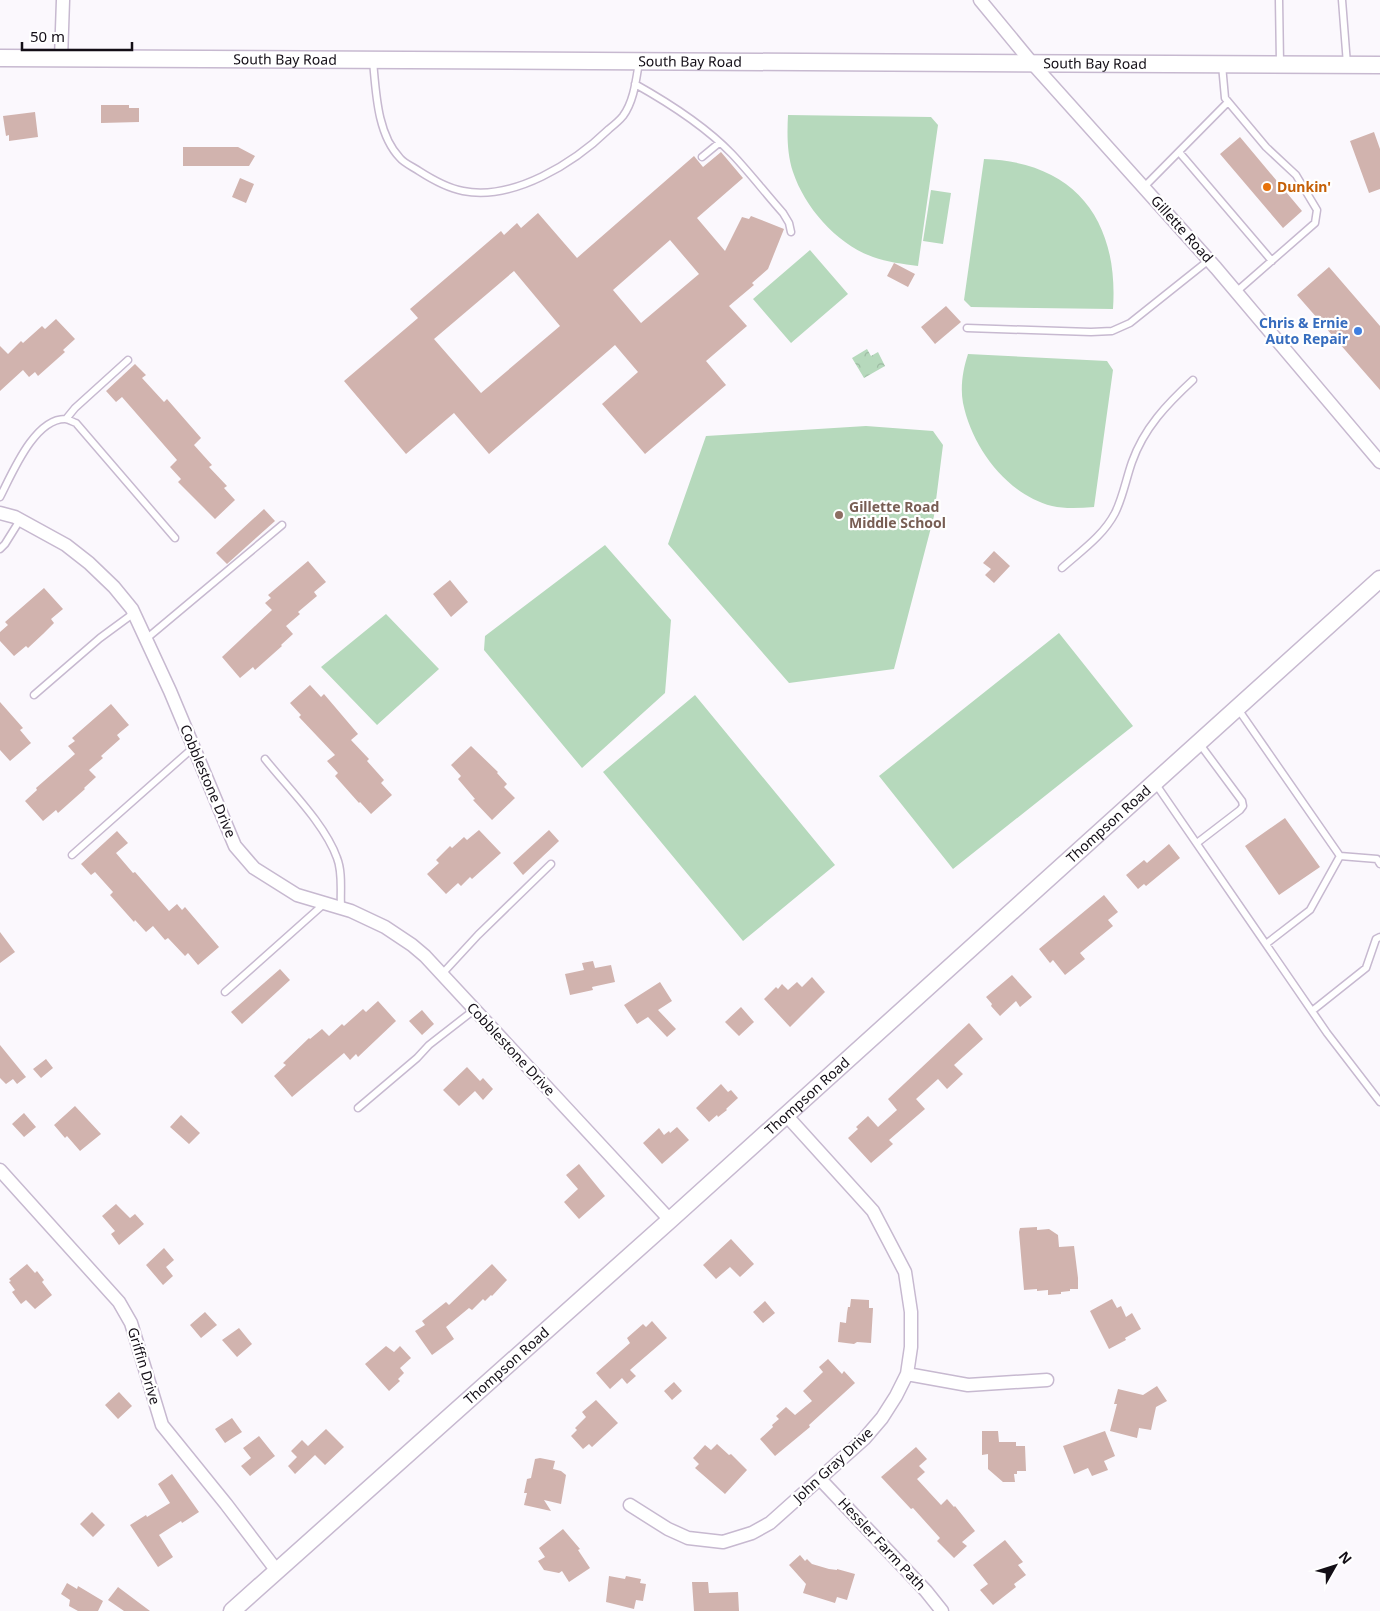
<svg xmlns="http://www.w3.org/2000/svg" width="1380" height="1611" font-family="'Noto Sans',sans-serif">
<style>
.grass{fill:#b6d9bc}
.park{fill:url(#park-crowns)}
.building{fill:#d1b3ae;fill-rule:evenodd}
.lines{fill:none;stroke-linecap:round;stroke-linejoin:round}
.lane-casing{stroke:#c7b9d0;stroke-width:9}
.street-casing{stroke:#c7b9d0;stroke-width:15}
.secondary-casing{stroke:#c7b9d0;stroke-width:19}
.lane{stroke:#fff;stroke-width:6}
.street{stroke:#fff;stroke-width:12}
.secondary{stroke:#fff;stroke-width:16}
.food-dot{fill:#e8710a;stroke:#fff;stroke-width:2}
.shop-dot{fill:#3f7fe0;stroke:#fff;stroke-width:2}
.education-dot{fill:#8d6e63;stroke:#fff;stroke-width:2}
.labels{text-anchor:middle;stroke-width:4.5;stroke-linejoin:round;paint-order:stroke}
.street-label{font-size:14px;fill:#130e16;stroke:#fff}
.food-label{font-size:14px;font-weight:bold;fill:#c56008;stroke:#fff;text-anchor:start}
.shop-label{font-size:14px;font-weight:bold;fill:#366cbe;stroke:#fff;text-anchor:end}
.education-label{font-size:14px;font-weight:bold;fill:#785e54;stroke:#fff;text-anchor:start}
</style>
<defs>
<pattern id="park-crowns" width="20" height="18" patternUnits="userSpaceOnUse" patternTransform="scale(1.25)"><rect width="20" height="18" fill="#b6d9bc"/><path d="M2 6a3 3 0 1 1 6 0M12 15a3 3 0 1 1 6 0" fill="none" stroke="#9cb9a1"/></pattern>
</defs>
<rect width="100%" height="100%" fill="#fbf8fd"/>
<path class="grass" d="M788,115L931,117L938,125L918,266C903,264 887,262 873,257C837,244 805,208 793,172C787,154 787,134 788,115Z
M984,159C1075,162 1119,220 1113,309L971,307L964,300Z
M931,190L951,193L943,244L923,241Z
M810,250L848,294L791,343L753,299Z
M968,354L1107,361L1113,370L1094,507C1080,508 1065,509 1052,506C1006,494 972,447 963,403C960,387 963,369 968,354Z
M866,426L933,431L943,445L934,516L894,669L789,683L668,544L706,436Z
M605,545L671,620L665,693L582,768L484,650L485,636Z
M386,614L439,669L377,725L321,667Z
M1059,633L1133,726L953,869L879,776Z
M695,695L835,865L743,941L603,772Z"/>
<path class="park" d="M867,349L871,356L878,352L885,366L864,378L852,358Z"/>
<path class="building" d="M101,105H129V108H139V122L101,123Z
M35,112L38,137L9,141V135L6,136L3,116Z
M1374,132L1380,149V189L1369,193L1350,141Z
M1240,137L1302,211L1283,228L1220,154Z
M183,147H238L255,156L249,166H183Z
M721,152L743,178L697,218L725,251L742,217L749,219L751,216L784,229L768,269L752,283L754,285L729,306L747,326L706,361L726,385L645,454L602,404L638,372L615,345L489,454L454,413L406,454L344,381L418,318L410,309L501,231L504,235L517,223L521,228L538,213L577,258L694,156L703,167ZM670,240L699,274L641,323L613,290ZM514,271L560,326L481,393L434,339Z
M240,178L254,184L246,203L232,197Z
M894,263L915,274L908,287L887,276Z
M1329,267L1380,326V390L1297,295Z
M946,306L961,322L935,344L921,327Z
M56,319L75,339L63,350L65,352L38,376L35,372L29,377L23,370L0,391V346L8,354L21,341L23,343L42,326L45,329Z
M135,364L146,375L142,378L164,402L167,399L201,438L194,445L212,465L209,467L227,486L224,488L235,500L215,519L178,482L181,479L170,467L177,460L122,397L116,402L106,391Z
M264,509L275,521L227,564L216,553Z
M994,551L1010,566L994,583L985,575L991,569L983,563Z
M308,561L326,582L314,592L317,596L298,612L300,614L286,626L293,634L281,645L282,646L255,670L253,667L240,678L222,657L272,610L265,603L271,598L268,595Z
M450,580L468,602L451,617L433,594Z
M44,588L63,609L51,619L54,623L43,634L28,648L26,646L14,656L0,641V632L8,625L5,622Z
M310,685L321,697L324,694L358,734L351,740L369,759L367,761L384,780L381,783L392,795L371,814L360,802L359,803L335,776L338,773L327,761L335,755L299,717L301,715L290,703Z
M0,702L23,728L20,730L31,743L10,761L0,750Z
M111,704L129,725L117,735L120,739L101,756L103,758L89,770L96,777L84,788L85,789L58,813L56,810L43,821L25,801L37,790L36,788L75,754L68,746L75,741L72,738Z
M471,746L498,772L497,773L507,784L504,787L515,798L492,820L473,800L475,799L458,779L461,776L451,765Z
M1285,818L1320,867L1279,895L1245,846Z
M479,830L501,853L472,879L470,877L461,886L458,883L446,894L427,874L439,863L436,860L450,846L452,848L464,837L467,840Z
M549,830L559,841L523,875L513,863Z
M117,831L128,843L116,853L133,873L135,872L169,911L177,904L182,910L185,907L219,947L198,965L188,953L185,956L168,938L165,940L153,926L146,932L135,920L134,922L110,895L113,892L95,872L91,875L81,864Z
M1169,844L1180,858L1146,886L1144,884L1138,889L1126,875L1144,860L1147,863Z
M1104,895L1118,912L1108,920L1113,926L1080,953L1085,959L1065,975L1053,960L1050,963L1039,949Z
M0,932L15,952L0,963Z
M593,961L595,968L611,965L615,982L592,987L593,990L570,995L565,974L584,970L582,963Z
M280,969L290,980L242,1024L231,1012Z
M1012,975L1032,997L1020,1007L1016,1001L1000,1016L991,1006L992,1004L986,997Z
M812,977L825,992L790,1027L764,999L776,987L778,989L782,984L788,990L797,982L802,987Z
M660,982L672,1001L658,1010L676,1029L667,1037L648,1017L637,1024L624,1005Z
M378,1001L396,1021L358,1057L356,1054L350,1060L344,1053L292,1097L274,1076L286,1065L283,1063L309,1038L310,1039L322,1029L329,1036L342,1024L344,1026L363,1009L366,1012Z
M741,1007L754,1022L739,1036L725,1022Z
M422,1010L434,1024L422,1035L409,1021Z
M969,1023L983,1039L954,1065L963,1074L947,1089L938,1079L916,1099L925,1109L889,1140L893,1144L871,1163L848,1138L858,1129L856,1127L868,1116L878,1127L897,1110L888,1099Z
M0,1045L26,1077L17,1084L13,1079L6,1084L0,1078Z
M46,1059L53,1068L41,1078L33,1069Z
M467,1067L480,1081L483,1078L493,1089L483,1100L475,1091L459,1106L443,1090Z
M721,1084L728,1092L731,1090L738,1098L726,1109L727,1110L718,1117L717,1115L709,1122L696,1108Z
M75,1106L101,1134L80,1151L67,1136L65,1138L54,1125Z
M24,1113L36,1127L24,1137L12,1124Z
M181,1115L200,1133L189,1144L170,1127Z
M677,1127L689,1140L662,1164L643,1143L659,1128L664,1135L669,1131L670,1133Z
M579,1164L605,1196L579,1219L564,1202L578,1189L566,1175Z
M116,1204L130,1218L135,1214L144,1224L119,1245L111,1234L115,1231L102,1216Z
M1037,1227V1230L1049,1229L1058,1235L1059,1247L1074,1246L1078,1278V1289H1070V1291L1061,1292V1294L1048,1295V1290L1037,1291V1289L1024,1290L1019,1232L1020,1228Z
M731,1239L754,1264L740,1277L730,1267L716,1279L703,1265Z
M164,1248L174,1260L166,1267L173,1276L163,1285L146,1265Z
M27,1264L35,1273L37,1271L44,1280L42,1282L52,1295L35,1309L26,1300L21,1304L12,1292L15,1290L9,1282L11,1281L9,1279Z
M492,1264L507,1280L492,1296L491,1295L485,1301L483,1299L472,1310L469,1308L446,1327L454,1339L432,1355L415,1331L425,1325L422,1321L446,1302L449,1305Z
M851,1299L869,1300V1308H873L871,1343L857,1342L854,1344L838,1342L840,1322L846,1323L847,1313L848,1307H850Z
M1112,1299L1117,1308L1121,1306L1126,1317L1132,1313L1141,1329L1125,1338L1126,1340L1109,1349L1090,1311Z
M765,1301L775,1313L763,1323L753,1312Z
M205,1312L217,1325L201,1338L190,1325Z
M652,1321L667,1338L631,1369L630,1370L636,1376L627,1384L622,1378L610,1389L596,1373L630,1343L627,1338L643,1324L646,1327Z
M239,1328L252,1344L237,1357L222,1340Z
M386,1346L394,1352L400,1346L411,1358L400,1368L404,1373L398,1379L400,1381L389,1391L365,1364Z
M828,1359L842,1374L844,1371L855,1383L809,1425L810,1427L775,1456L760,1439L773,1427L772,1425L779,1419L776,1416L786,1407L795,1415L812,1401L803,1391L823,1372L819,1367Z
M674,1382L682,1391L672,1400L664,1391Z
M1157,1386L1167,1401L1156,1407L1151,1430L1139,1428L1137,1438L1110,1431L1117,1404H1114L1118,1389L1143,1395Z
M119,1392L132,1406L118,1419L105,1405Z
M596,1400L618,1423L592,1447L589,1444L583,1449L571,1436L577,1430L575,1428L586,1417L582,1412Z
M232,1418L242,1432L225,1443L215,1429Z
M326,1429L344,1447L325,1465L315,1455L295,1474L288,1466L297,1457L291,1451L302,1440L308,1446Z
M982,1431H998L999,1442H1016V1446H1025L1026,1471H1017V1474H1014L1015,1482H1003L988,1469V1454L982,1455Z
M1105,1431L1115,1456L1104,1461L1108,1470L1092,1476L1088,1468L1074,1474L1063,1446Z
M259,1436L275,1456L250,1476L241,1466L251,1458L243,1448Z
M717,1444L729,1455L731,1454L747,1470L725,1494L695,1468L699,1464L693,1458L705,1445L711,1450Z
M916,1447L927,1459L919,1466L925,1472L917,1479L941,1505L947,1499L954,1507L955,1506L975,1531L962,1542L967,1546L954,1558L937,1541L940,1538L913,1508L911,1509L881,1477Z
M540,1458L555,1461L553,1469L561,1471L566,1475L561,1504L544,1500L551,1511L524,1505L527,1493H524L527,1479L531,1478L535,1459Z
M172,1474L199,1512L182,1523L181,1521L159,1535L173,1557L158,1567L130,1525L146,1515L147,1517L170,1503L158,1484Z
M92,1512L105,1525L93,1537L80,1524Z
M563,1529L580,1549L578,1550L590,1568L569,1582L562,1571L559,1573L544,1570L538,1561L545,1557L539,1548Z
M1005,1540L1023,1562L1018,1565L1026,1575L1014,1584L1016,1587L993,1605L980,1590L988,1584L973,1565Z
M800,1555L805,1561L807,1559L812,1564L829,1569L837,1570V1569L855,1574L847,1600L837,1597L835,1603L803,1593L806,1584L789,1565Z
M609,1576L625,1579L626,1576L641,1579L640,1583L646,1584L643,1601L636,1600L634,1609L606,1602Z
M692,1582H708L709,1593L738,1592L739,1611H694Z
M67,1583L77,1589L78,1586L103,1601L98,1611H78L69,1606L70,1600L61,1594Z
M118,1587L150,1611H124L108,1600Z"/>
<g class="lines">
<defs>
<path id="lane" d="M1279,0L1280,63
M1342,0L1347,64
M373,61C376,92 377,134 400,158C404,163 413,167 419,171C433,180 447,188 463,191C514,201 574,163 609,129C614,125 619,121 623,116C634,101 636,80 639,62
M1222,65L1225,98L1266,147L1296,175L1317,210L1315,223L1236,292
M635,84C669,103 705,126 732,154C750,173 766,194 783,213L789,223L791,232
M1179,152L1272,261
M702,157L719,143
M1144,187L1228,102
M967,328L1091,332L1112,331L1130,323L1209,260
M66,419L75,408L128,360
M0,497C12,474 34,419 65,419C68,419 73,422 76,423L175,538
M0,549L5,544L20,520
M1062,568C1081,551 1103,536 1115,513C1123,497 1126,479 1132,462C1144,428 1167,404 1193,380
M146,639L282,525
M34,695L100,638L134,613
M1238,709L1340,856L1377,859L1380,864
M265,759C288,788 325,824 337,858C343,873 340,892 341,908
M1155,783L1327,1033L1380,1102
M1197,843L1240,810L1243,806L1242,801L1199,743
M72,855L194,747
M1266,944L1310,910L1340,856
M442,974L478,935L551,864
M225,992L325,903
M1312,1011L1366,968L1376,939L1380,937
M358,1108L417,1058L429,1045L474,1010"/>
<path id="street" d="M980,0L1032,63L1216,268L1380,462
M61,59L63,0
M0,513L15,517L66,545L89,563L114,587L132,609L170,691L235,846L254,868L297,895L351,911L385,927L412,945L425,956L670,1220
M0,1170L119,1302L131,1323L162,1425L226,1504L277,1571
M907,1374L968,1385L1047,1380
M820,1479L926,1591L942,1611
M630,1505L668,1529L688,1538L723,1542L752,1533L770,1523L864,1439L882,1418L896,1396L907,1374L911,1347V1312L905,1272L873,1211L786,1115"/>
<g id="secondary">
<path id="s1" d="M0,58L1380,65"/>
<path id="s2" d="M232,1611L670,1220L1380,579"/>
</g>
</defs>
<use href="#lane" class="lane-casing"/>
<use href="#street" class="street-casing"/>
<use href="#secondary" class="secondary-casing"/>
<use href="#lane" class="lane"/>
<use href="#street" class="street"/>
<use href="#secondary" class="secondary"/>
</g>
<circle class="food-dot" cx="1267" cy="187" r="5"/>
<circle class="shop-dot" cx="1358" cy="331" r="5"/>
<circle class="education-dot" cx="839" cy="515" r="5"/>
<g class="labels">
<g class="street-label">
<text dy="5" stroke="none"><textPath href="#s1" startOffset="285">South Bay Road</textPath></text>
<text dy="5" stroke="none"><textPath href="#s1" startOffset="690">South Bay Road</textPath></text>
<text dy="5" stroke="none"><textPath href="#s1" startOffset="1095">South Bay Road</textPath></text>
<text transform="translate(1182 229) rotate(48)" y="5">Gillette Road</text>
<text transform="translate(208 781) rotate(67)" y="5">Cobblestone Drive</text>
<text dy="5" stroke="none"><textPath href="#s2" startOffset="1178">Thompson Road</textPath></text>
<text transform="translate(511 1049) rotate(47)" y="5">Cobblestone Drive</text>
<text dy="5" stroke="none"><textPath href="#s2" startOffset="772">Thompson Road</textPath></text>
<text transform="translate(144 1366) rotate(73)" y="5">Griffin Drive</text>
<text dy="5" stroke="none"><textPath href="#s2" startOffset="368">Thompson Road</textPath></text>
<text transform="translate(833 1465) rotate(-43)" y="5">John Gray Drive</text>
<text transform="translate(882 1544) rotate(47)" y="5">Hessler Farm Path</text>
</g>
<g class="food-label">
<text x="1277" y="192">Dunkin'</text>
</g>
<g class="shop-label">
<text x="1348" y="328">Chris &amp; Ernie<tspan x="1348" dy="16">Auto Repair</tspan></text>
</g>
<g class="education-label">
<text x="849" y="512">Gillette Road<tspan x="849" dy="16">Middle School</tspan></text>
</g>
</g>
<g transform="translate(1335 1566) rotate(51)" stroke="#ffffff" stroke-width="4" paint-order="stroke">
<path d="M0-4L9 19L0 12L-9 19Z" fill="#130e16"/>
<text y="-8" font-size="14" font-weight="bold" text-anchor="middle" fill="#130e16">N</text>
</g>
<path d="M22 42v8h110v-8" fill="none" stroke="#130e16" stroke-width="2.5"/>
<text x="30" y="42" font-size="15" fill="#130e16" stroke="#ffffff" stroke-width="4" paint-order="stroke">50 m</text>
</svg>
